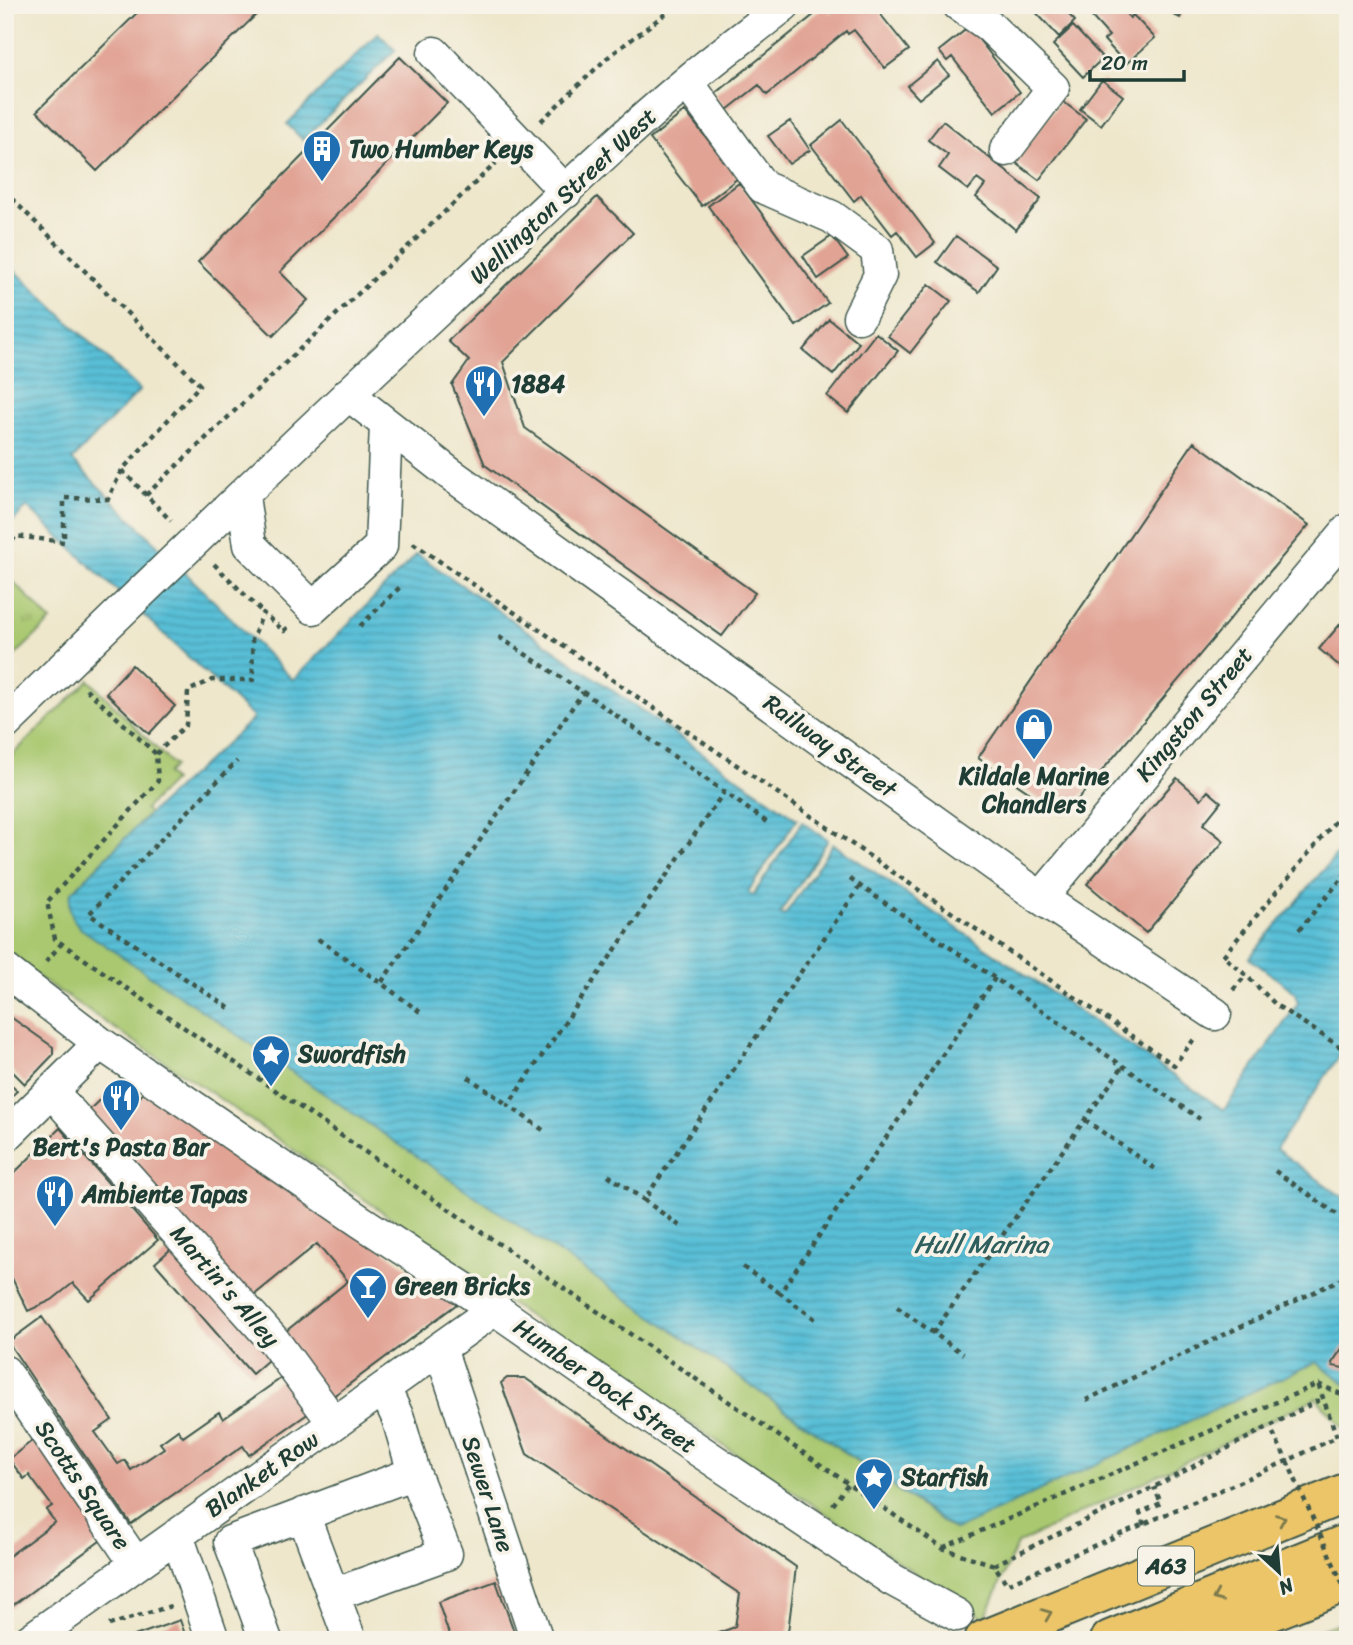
<svg xmlns="http://www.w3.org/2000/svg" width="1353" height="1645" font-family="Sriracha,sans-serif">
<style>
.grass{fill:url(#grass-tufts);stroke:#648252;stroke-width:2}
.park{fill:#a9c86f;stroke:#648252;stroke-width:2}
.water{fill:url(#water-rules);stroke:#3c7e86;stroke-width:2}
.building{fill:#e1a394}
.lines{fill:none;stroke-linecap:round;stroke-linejoin:round}
.minor-casing{stroke:#3e564b;stroke-width:35}
.highway-casing{stroke:#3e564b;stroke-width:42}
.path{stroke:#3e564b;stroke-width:4.5;stroke-dasharray:5 5;stroke-linecap:butt}
.minor{stroke:#fff;stroke-width:32}
.highway{stroke:#ecc569;stroke-width:38}
.path-bridge{stroke:#3e564b;stroke-width:4.5;stroke-dasharray:5 5;stroke-linecap:butt}
.oneway{stroke:#7b7a4c}
.labels{text-anchor:middle;stroke-width:7;stroke-linejoin:round;paint-order:stroke}
.shield{fill:#f7f3e8;stroke:#60746a;stroke-width:2}
.shield-label{font-size:23px;font-weight:bold;fill:#1f3d34}
.poi-label{font-size:24px;font-weight:bold;fill:#1f3d34;stroke:#f7f3e8;text-anchor:start}
.street-label{font-size:24px;fill:#1f3d34;stroke:#f7f3e8}
.water-label{font-size:26px;font-style:italic;fill:#2e5e5d;stroke:#f7f3e8}
</style>
<defs>
<pattern id="grass-tufts" width="24" height="20" patternUnits="userSpaceOnUse" patternTransform="scale(1.75)"><rect width="24" height="20" fill="#a9c86f"/><path d="M3 7l-1-3M5 7V3M7 7l1-3M15 17l-1-3M17 17v-4M19 17l1-3" fill="none" stroke="#89a45c"/></pattern>
<pattern id="water-rules" width="6" height="5" patternUnits="userSpaceOnUse" patternTransform="scale(1.75)"><rect width="6" height="5" fill="#59bfd7"/><path d="M0 2.5h6" fill="none" stroke="#499caf"/></pattern>
</defs>
<rect width="100%" height="100%" fill="#f7f3e8"/>
<filter id="ink" filterUnits="userSpaceOnUse"><feTurbulence type="fractalNoise" baseFrequency=".0143" numOctaves="2"/><feDisplacementMap in="SourceGraphic" scale="14" xChannelSelector="R" yChannelSelector="G"/><feConvolveMatrix kernelMatrix="1 2 1 2 8 2 1 2 1" color-interpolation-filters="sRGB"/></filter>
<filter id="wash" filterUnits="userSpaceOnUse"><feTurbulence type="fractalNoise" baseFrequency=".00686" numOctaves="4" result="noise"/><feDisplacementMap in="SourceGraphic" scale="28" xChannelSelector="R" yChannelSelector="G"/><feGaussianBlur stdDeviation="1.57" result="paint"/><feColorMatrix in="noise" values="0 0 0 0 0 0 0 0 0 0 0 0 0 0 0 0 0 1.4 0 .05"/><feComposite in="paint" operator="in"/></filter>
<g filter="url(#wash)">
<rect width="100%" height="100%" fill="#eee7cc"/>
<path class="grass" d="M5,573L51,621L5,665Z
M1348,1620V1628L1320,1640H1296V1638Z"/>
<path class="park" d="M89,680L174,766L167,774L173,781L145,809L149,814L71,893L671,1329L954,1530L1316,1362L1348,1385V1433L1316,1398L1017,1544L985,1619L495,1294L462,1267L216,1096L5,955V762Z"/>
<path class="water" d="M378,33L395,50L303,140L287,124Z
M5,261L140,390L72,460L293,680L417,554L797,819L748,892L753,895L802,822L828,840L780,913L784,916L833,844L1224,1110L1298,1003L1295,992L1249,958L1348,841V1043L1276,1149L1348,1201V1385L1316,1362L955,1530L671,1329L80,928C70,916 68,908 71,893L149,814L254,718L27,507L5,529Z"/>
<g id="blocks">
<path class="building" d="M145,5H266L97,171L37,111Z
M841,5H893L881,15L909,50L885,68L854,30L848,34L846,31L767,95L759,85L727,110L714,95L825,6L831,13Z
M1032,5H1060L1075,21L1059,37L1031,7Z
M1081,5H1118L1130,18L1133,15L1155,38L1126,64L1104,40L1109,36Z
M1154,5H1186L1180,18Z
M1073,26L1103,58L1083,77L1053,45Z
M969,27L1020,92L995,112L952,57L947,61L939,51Z
M400,57L447,103L280,272L308,300L273,336L198,262Z
M938,61L949,75L919,99L907,86Z
M1102,80L1123,96L1101,125L1080,109Z
M1061,100L1086,119L1039,180L1015,162Z
M685,111L738,178L702,206L650,139Z
M842,120L935,243L917,257L897,231L892,235L861,195L854,201L811,145Z
M790,121L810,150L789,164L768,136Z
M943,121L1041,199L1016,230L976,197L985,185L977,179L968,190L939,168L948,155L928,140Z
M739,183L828,303L796,326L708,206Z
M597,197L633,233L503,362L525,428L755,593L722,636L485,465L452,385L469,361L448,341Z
M832,236L848,258L818,279L803,256Z
M956,236L997,266L979,292L937,262Z
M929,284L951,301L910,353L888,336Z
M829,319L859,343L833,375L803,350Z
M876,333L898,351L848,413L827,396Z
M1194,442L1309,525L1064,816L978,758Z
M1348,615V673L1319,649Z
M132,665L175,706L149,734L106,693Z
M1177,778L1201,799L1208,791L1221,802L1203,824L1224,841L1146,933L1087,884Z
M5,1013L53,1047V1055L25,1084L5,1064Z
M5,1079L17,1091L5,1102Z
M121,1079L140,1097L145,1090L345,1222L457,1304L328,1400L280,1336L348,1281L317,1244L248,1300L86,1113Z
M60,1128L158,1240L89,1300L73,1283L52,1300L28,1311L5,1264V1182Z
M179,1242L276,1353L252,1374L155,1263Z
M42,1317L112,1420L95,1432L118,1464L125,1460L131,1470L164,1448L160,1443L178,1430L183,1437L219,1412L223,1419L290,1372L316,1408L249,1455L243,1446L131,1524L8,1342Z
M1348,1340V1369L1333,1366L1332,1363Z
M507,1378H525L796,1567L787,1640H699L735,1627L740,1594L527,1454L501,1383Z
M37,1437L104,1538L5,1611V1559L55,1522L46,1510L52,1506L29,1475L24,1479L9,1459Z
M496,1581L517,1640H451L438,1602Z
M180,1620L187,1640H126V1639Z"/>
</g>
</g>
<g filter="url(#ink)">
<use href="#blocks" fill-opacity="0" stroke="#3e564b" stroke-width="2"/>
<g class="lines">
<defs>
<path id="minor" d="M959,5L989,26L1053,88L1006,150
M434,53L566,192
M687,82L763,187L832,217L877,250L880,275L859,317
M348,394L449,473L1041,898L1215,1014
M243,496L250,545L313,608L381,546L386,425
M5,724C153,580 301,438 452,297C530,225 606,149 688,81C719,55 752,31 784,5
M1041,898L1348,530
M5,970L100,1043L360,1221L495,1309L670,1431L891,1579L957,1615
M52,1092L274,1341L334,1423
M5,1137L100,1043
M440,1348L537,1640
M5,1372L136,1564
M303,1514L350,1640
M177,1535L213,1640
M333,1595L446,1554L414,1473L398,1418L384,1388
M30,1640L495,1309
M266,1640L230,1542L414,1473"/>
<path id="highway" d="M984,1640L1348,1492
M1110,1640L1348,1543
M1198,1640L1348,1581"/>
</defs>
<use href="#minor" class="minor-casing"/>
<use href="#highway" class="highway-casing"/>
<path class="path" d="M541,121L607,58L677,5
M5,192L200,385L122,470L108,499L64,498V542L16,536L5,550
M122,470L171,521
M146,495L496,163
M413,543L1174,1065L1195,1038
M214,564L263,613
M360,626L400,587
M499,637L583,692L768,823
M86,689L156,754L158,781L47,902L55,939L942,1548L994,1565L1007,1584L1287,1461L1337,1437L1318,1384L942,1548
M156,754L186,725L188,691L212,680H253L252,640L263,613L284,631L290,626
M1348,806L1223,956L1246,975L1276,1005L1348,1052
M850,879L1200,1119
M1299,930L1348,871
M318,939L381,983
M46,962L61,944
M1233,990L1246,975
M229,1008L89,914L237,761
M420,1012L381,983L583,692
M468,1077L508,1105
M1085,1120L1157,1170
M543,1130L508,1105L724,792
M1275,1171L1348,1222
M608,1175L644,1200
M680,1226L644,1200L860,886
M743,1267L780,1293
M897,1307L963,1354
M815,1319L780,1293L995,978
M933,1333L1123,1066
M1318,1384L1348,1397
M1086,1400L1348,1276
M1273,1433L1287,1461
M833,1505L849,1482
M1144,1525L1140,1513L1161,1503L1154,1487
M994,1565L1154,1487L1323,1398
M109,1625L171,1606"/>
<use href="#minor" class="minor"/>
<use href="#highway" class="highway"/>
<path class="path-bridge" d="M1287,1461L1348,1596"/>
</g>
<defs><path id="oneway-chevron" d="M-2-3.5L2.5 0L-2 3.5" fill="none" stroke-width="1.6" stroke-linecap="round" stroke-linejoin="round" transform="scale(1.75)"/></defs>
<g class="oneway">
<use href="#oneway-chevron" transform="translate(1281 1519) rotate(-22)"/>
<use href="#oneway-chevron" transform="translate(1217 1597) rotate(157)"/>
<use href="#oneway-chevron" transform="translate(1047 1614) rotate(-22)"/>
</g>
</g>
<defs>
<symbol id="building-pin" viewBox="-11 -11 22 30"><path d="M0 17L-7.5 6A9.5 9.5 0 1 1 7.5 6Z" fill="#1f6fb2" stroke="#f7f3e8"/><path d="M-4-6H4V6H1V3H-1V6H-4ZM-2.5-4.3h1.7v1.8h-1.7ZM.8-4.3h1.7v1.8H.8ZM-2.5-1h1.7V.8h-1.7ZM.8-1h1.7V.8H.8Z" fill="#fff"/></symbol>
<symbol id="restaurant-pin" viewBox="-11 -11 22 30"><path d="M0 17L-7.5 6A9.5 9.5 0 1 1 7.5 6Z" fill="#1f6fb2" stroke="#f7f3e8"/><path d="M-5-6h1v4h1v-4h1v4h1v-4h1v5L-1.5 .5V6h-2V.5L-5-1ZM5-6V6H3V1.5H1.5Q1.5-4 5-6Z" fill="#fff"/></symbol>
<symbol id="shop-pin" viewBox="-11 -11 22 30"><path d="M0 17L-7.5 6A9.5 9.5 0 1 1 7.5 6Z" fill="#1f6fb2" stroke="#f7f3e8"/><path d="M-5-2.5h2.3a2.7 3.5 0 0 1 5.4 0H5L5.5 6h-11ZM-1.5-2.5h3a1.5 2.3 0 0 0-3 0Z" fill="#fff"/></symbol>
<symbol id="sight-pin" viewBox="-11 -11 22 30"><path d="M0 17L-7.5 6A9.5 9.5 0 1 1 7.5 6Z" fill="#1f6fb2" stroke="#f7f3e8"/><path d="M0-6L1.8-2.2L6-1.7L2.9 1.2L3.7 5.4L0 3.3L-3.7 5.4L-2.9 1.2L-6-1.7L-1.8-2.2Z" fill="#fff"/></symbol>
<symbol id="bar-pin" viewBox="-11 -11 22 30"><path d="M0 17L-7.5 6A9.5 9.5 0 1 1 7.5 6Z" fill="#1f6fb2" stroke="#f7f3e8"/><path d="M-6-5H6L.8 .8V4.5H3.5V6h-7V4.5H-.8V.8Z" fill="#fff"/></symbol>
</defs>
<g fill-rule="evenodd">
<use href="#building-pin" x="300" y="127" width="44" height="60"/>
<use href="#restaurant-pin" x="462" y="362" width="44" height="60"/>
<use href="#shop-pin" x="1012" y="705" width="44" height="60"/>
<use href="#sight-pin" x="249" y="1032" width="44" height="60"/>
<use href="#restaurant-pin" x="99" y="1076" width="44" height="60"/>
<use href="#restaurant-pin" x="33" y="1172" width="44" height="60"/>
<use href="#bar-pin" x="346" y="1264" width="44" height="60"/>
<use href="#sight-pin" x="852" y="1455" width="44" height="60"/>
</g>
<g class="labels">
<rect class="shield" x="1138" y="1546.5" width="56" height="39" rx="5"/>
<g class="shield-label">
<text x="1166" y="1574">A63</text>
</g>
<g class="poi-label">
<text x="349" y="157">Two Humber Keys</text>
<text x="511" y="392">1884</text>
<text x="1034" y="784" text-anchor="middle">Kildale Marine<tspan x="1034" dy="28">Chandlers</tspan></text>
<text x="298" y="1062">Swordfish</text>
<text x="121" y="1155" text-anchor="middle">Bert's Pasta Bar</text>
<text x="82" y="1202">Ambiente Tapas</text>
<text x="395" y="1294">Green Bricks</text>
<text x="901" y="1485">Starfish</text>
</g>
<g class="street-label">
<text transform="translate(563 196) rotate(-43)" y="8">Wellington Street West</text>
<text transform="translate(1194 714) rotate(-50)" y="8">Kingston Street</text>
<text transform="translate(830 746) rotate(36)" y="8">Railway Street</text>
<text transform="translate(225 1286) rotate(49)" y="8">Martin's Alley</text>
<text transform="translate(605 1386) rotate(35)" y="8">Humber Dock Street</text>
<text transform="translate(262 1474) rotate(-35)" y="8">Blanket Row</text>
<text transform="translate(83 1485) rotate(56)" y="8">Scotts Square</text>
<text transform="translate(488 1494) rotate(72)" y="8">Sewer Lane</text>
</g>
<g class="water-label">
<text x="981" y="1253">Hull Marina</text>
</g>
</g>
<rect width="1353" height="1645" fill="none" stroke="#f7f3e8" stroke-width="28"/>
<g transform="translate(1279 1572) rotate(154)" stroke="#f7f3e8" stroke-width="5" paint-order="stroke">
<path d="M0-5L12 26L0 18L-12 26Z" fill="#1f3d34"/>
<text y="-10" font-size="19" font-weight="bold" text-anchor="middle" fill="#1f3d34">N</text>
</g>
<path d="M1090 70v10h94v-10" fill="none" stroke="#1f3d34" stroke-width="3.5"/>
<text x="1101" y="70" font-size="21" fill="#1f3d34" stroke="#f7f3e8" stroke-width="5" paint-order="stroke">20 m</text>
</svg>
